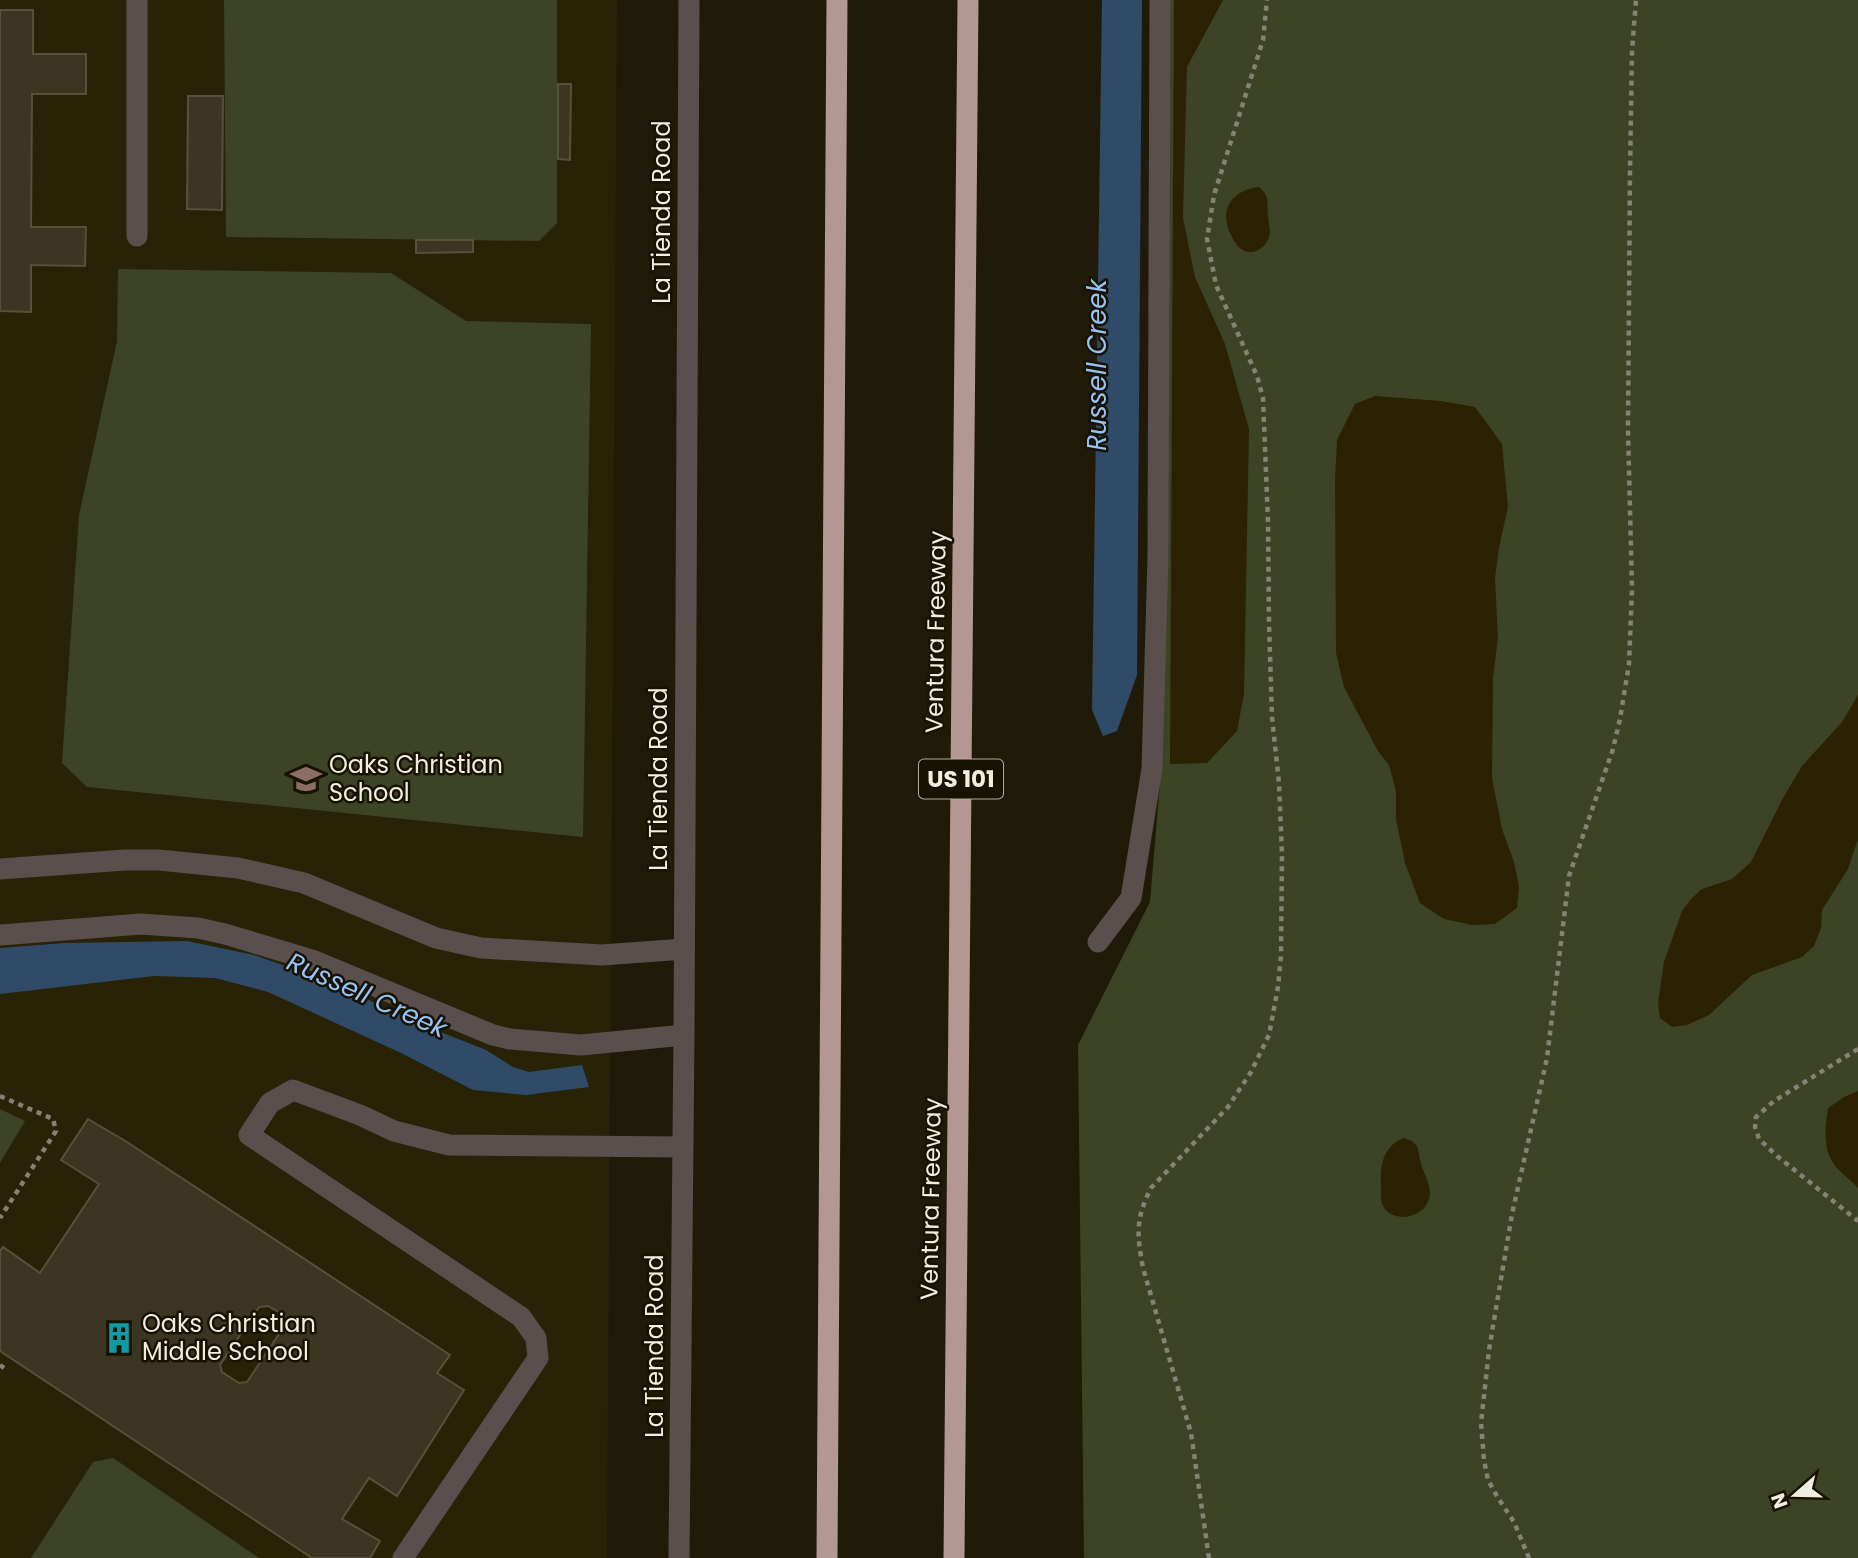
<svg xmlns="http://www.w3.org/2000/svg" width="1858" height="1558" font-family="Poppins,sans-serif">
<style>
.built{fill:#282207}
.green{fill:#3d4425}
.sand{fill:#2a2202}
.water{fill:#304b68}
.building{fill:#3b3522;stroke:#56513c;stroke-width:2;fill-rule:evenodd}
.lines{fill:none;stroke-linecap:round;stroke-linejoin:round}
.path{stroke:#878374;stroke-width:4.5;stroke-dasharray:5 5;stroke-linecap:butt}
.minor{stroke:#5a4f4d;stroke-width:21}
.highway{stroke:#b29793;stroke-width:21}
.labels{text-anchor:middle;stroke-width:5;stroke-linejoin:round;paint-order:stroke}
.shield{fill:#171202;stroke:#afab9e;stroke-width:2}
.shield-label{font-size:23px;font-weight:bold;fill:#f0ede1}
.street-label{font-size:24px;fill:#f0ede1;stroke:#171202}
.poi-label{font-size:24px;fill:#f0ede1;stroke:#171202;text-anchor:start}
.water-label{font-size:26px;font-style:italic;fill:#95c3f8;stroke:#171202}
</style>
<rect width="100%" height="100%" fill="#201b09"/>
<path class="built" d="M0,0H617L607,1558H0Z"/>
<path class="green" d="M224,0H557V223L539,241L226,237Z
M1167,0H1858V1558H1084L1078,1045L1150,902L1161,772Z
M118,269L391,273L466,321L591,324L583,837L87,787L62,763L79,515L117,341Z
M0,1109L25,1121L0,1163Z
M113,1458L259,1558H31L93,1462Z"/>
<path class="sand" d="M1174,0H1223L1187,67L1183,218L1195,277L1225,344L1249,429L1244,694L1237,731L1207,763L1170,764Z
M1258,187C1270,194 1267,203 1268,216C1268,221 1270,226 1270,232C1269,243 1260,253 1248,252C1239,250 1234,242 1230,233C1219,209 1232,191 1258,187Z
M1375,396L1441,401L1475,407L1502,444L1508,507L1499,547L1495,578L1498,638L1493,678L1492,778L1502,829L1514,862L1519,887L1517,908L1495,924L1472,925L1444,919L1420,903L1405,863L1396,819V791L1389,765L1378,751L1344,687L1336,653L1335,479L1337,440L1355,404Z
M1858,695V839L1848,869L1822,910L1821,928L1814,946L1802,957L1752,975L1709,1015L1687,1025L1672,1027L1660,1018L1658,1003L1664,962L1682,911L1691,899L1702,889L1732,879L1751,862L1783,798L1802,766L1842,722Z
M1858,1091V1188C1852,1181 1843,1175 1837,1168C1822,1151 1825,1128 1828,1108L1844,1097Z
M1404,1138L1412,1141L1417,1146C1419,1153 1420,1160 1422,1167C1425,1176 1430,1184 1430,1193C1430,1207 1417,1216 1404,1217C1398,1217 1389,1215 1385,1209C1380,1203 1381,1195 1381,1188C1380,1167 1382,1146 1404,1138Z"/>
<path class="water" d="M1102,0H1142L1137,675L1117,731L1103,736L1092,710Z
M187,941L254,955L333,983L413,1021L486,1050L513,1067L529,1072L582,1065L589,1087L526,1095L473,1090L401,1053L268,992L215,978L154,976L0,994V948L65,943Z"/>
<path class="building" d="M0,10H33V54H86V94H32L31,227H86L85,266L31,265V312L0,311Z
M558,84H571L570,160L558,159Z
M188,96H223L222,210L187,209Z
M416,240H473V252L416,253Z
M88,1119L127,1142L450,1355L437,1373L464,1390L397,1496L369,1478L342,1519L380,1541L370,1558H312L0,1351V1251L3,1247L40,1273L99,1184L61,1160ZM268,1306L284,1315L285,1325L247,1382L239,1383L222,1372L220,1365L259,1307Z"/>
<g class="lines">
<path class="path" d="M1858,1049L1774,1101L1756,1117L1755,1127L1759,1139L1777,1156L1858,1221
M0,1096L53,1119L56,1131L0,1218
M0,1365L8,1371
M1209,1558L1191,1433L1143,1268C1137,1234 1135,1220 1151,1188L1228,1107L1251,1072L1269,1035L1278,987L1281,955L1282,855L1279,783L1272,717L1269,623L1268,522L1263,398L1257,376L1216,285L1207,239L1214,195L1263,40L1267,0
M1529,1558L1514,1522L1498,1498L1488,1480L1484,1460L1481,1423L1489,1350L1512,1214L1547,1058L1569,876L1613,749L1620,719L1629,664L1632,590L1628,430L1630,172L1632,51L1636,0"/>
<path class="minor" d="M137,236V0
M0,869L125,860H159L238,868L304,883L436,938L481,948L602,955L684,949
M0,935L141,924L198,928L225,934L312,960L493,1035L510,1039L581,1045L684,1035
M1098,942L1131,898L1152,769L1158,557L1160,0
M403,1558L538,1358L536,1338L521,1317L249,1135L270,1103L293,1090L360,1115L394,1131L449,1145L682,1147
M679,1558L684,1035L689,0"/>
<path class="highway" d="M827,1558L837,0
M954,1558L968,0"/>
</g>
<defs>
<symbol id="school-bare" viewBox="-9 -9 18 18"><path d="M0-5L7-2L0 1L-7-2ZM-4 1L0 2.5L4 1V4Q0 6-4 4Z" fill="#8d6e63" stroke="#171202" stroke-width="2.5" paint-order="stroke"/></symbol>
<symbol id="building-bare" viewBox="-9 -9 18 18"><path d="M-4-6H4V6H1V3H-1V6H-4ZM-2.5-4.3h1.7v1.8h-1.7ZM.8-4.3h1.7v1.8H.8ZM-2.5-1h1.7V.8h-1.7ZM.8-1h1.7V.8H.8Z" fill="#0f9aa8" stroke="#171202" stroke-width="2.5" paint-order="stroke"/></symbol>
</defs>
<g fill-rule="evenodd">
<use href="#school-bare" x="284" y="757" width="44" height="44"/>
<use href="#building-bare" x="97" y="1316" width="44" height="44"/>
</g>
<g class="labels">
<rect class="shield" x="919" y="759.5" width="84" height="39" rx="5"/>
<g class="shield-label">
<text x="961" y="787">US 101</text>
</g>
<g class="street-label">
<text transform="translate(662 212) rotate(-90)" y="8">La Tienda Road</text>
<text transform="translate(936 632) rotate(-89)" y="8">Ventura Freeway</text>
<text transform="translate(659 779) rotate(-90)" y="8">La Tienda Road</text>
<text transform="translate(931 1199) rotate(-89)" y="8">Ventura Freeway</text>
<text transform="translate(655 1346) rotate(-90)" y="8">La Tienda Road</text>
</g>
<g class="poi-label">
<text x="329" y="773">Oaks Christian<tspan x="329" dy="28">School</tspan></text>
<text x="142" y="1332">Oaks Christian<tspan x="142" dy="28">Middle School</tspan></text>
</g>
<g class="water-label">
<text transform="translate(1097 365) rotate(-90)" y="9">Russell Creek</text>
<text transform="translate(367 995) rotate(24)" y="9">Russell Creek</text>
</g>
</g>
<g transform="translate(1795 1495) rotate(250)" stroke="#171202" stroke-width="5" paint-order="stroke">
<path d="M0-5L12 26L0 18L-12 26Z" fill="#f0ede1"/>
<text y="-10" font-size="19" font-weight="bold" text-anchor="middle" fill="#f0ede1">N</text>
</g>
</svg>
